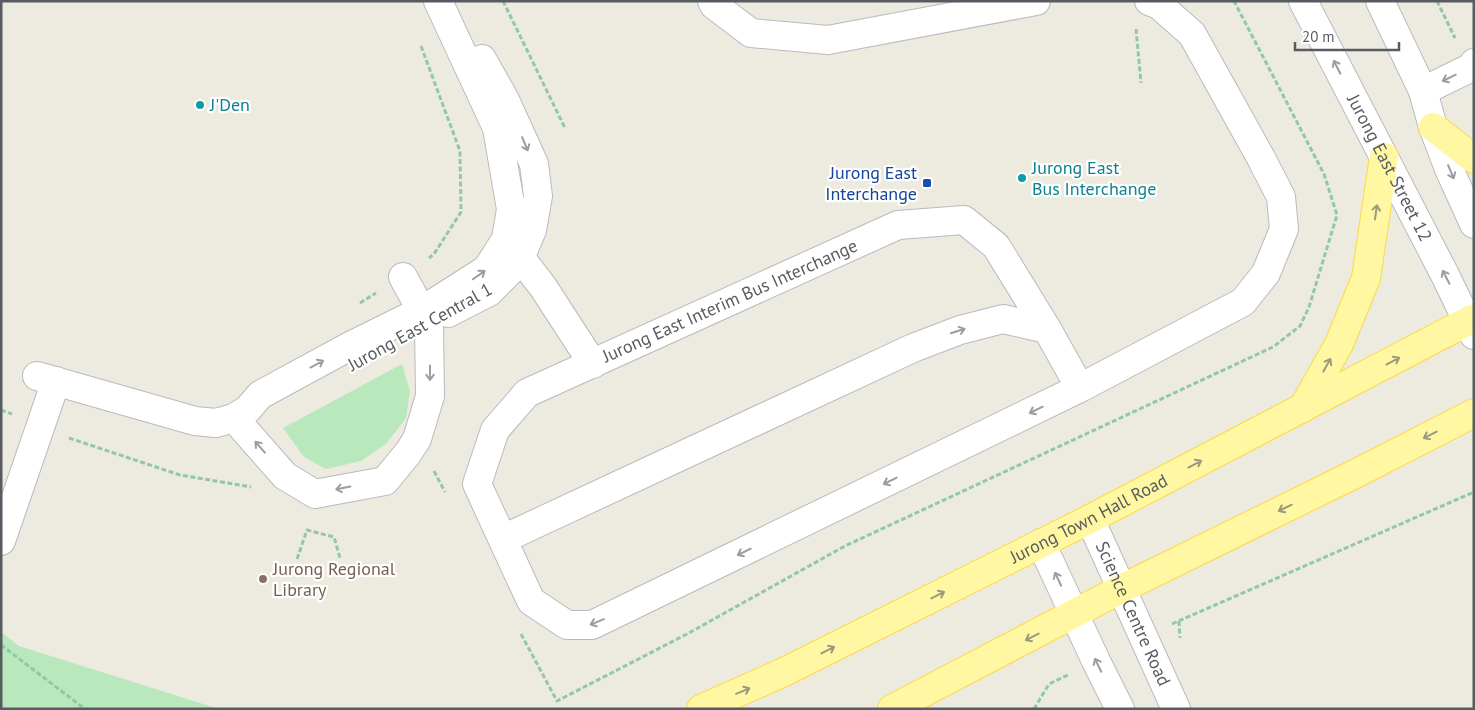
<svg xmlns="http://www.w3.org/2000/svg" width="1475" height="710" font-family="'PT Sans',sans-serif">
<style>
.green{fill:#b9e8bd}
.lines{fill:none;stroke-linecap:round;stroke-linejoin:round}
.minor-casing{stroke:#b8bac0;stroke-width:30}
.major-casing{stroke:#fdd948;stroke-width:30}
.path{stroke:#92c8a5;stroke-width:3;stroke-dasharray:5 2.5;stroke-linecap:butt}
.minor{stroke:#fff;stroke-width:28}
.major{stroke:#fff7a2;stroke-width:28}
.oneway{stroke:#9b9da1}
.oneway2{stroke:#9b9a7c}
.culture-dot{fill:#0f9aa8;stroke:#fff;stroke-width:2}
.transit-dot{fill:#1a4fb4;stroke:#fff;stroke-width:2}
.education-dot{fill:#8d6e63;stroke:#fff;stroke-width:2}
.labels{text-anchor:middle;stroke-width:4.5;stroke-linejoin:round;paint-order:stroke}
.culture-label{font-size:18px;fill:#0d838f;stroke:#fff;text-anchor:start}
.street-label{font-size:18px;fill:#585c62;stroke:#fff}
.transit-label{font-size:18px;fill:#164399;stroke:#fff;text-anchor:end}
.education-label{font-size:18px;fill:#785e54;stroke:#fff;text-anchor:start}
</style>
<rect width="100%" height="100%" fill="#edebdf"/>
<path class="green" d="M402,364L410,391L406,418L386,444L361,461L326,469L304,457L283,428Z
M1,632L19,646L219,709H1Z"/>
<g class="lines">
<defs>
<g id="minor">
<path d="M712,1L714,5L751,33L828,40L1036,1"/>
<path id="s1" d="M1303,1L1445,275L1474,335"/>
<path d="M1380,1L1423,91L1433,127L1449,169L1474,224"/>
<path d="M1423,91L1470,68L1474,63"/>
<path d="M504,253L520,257L543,287L593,364"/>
<path d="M448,313L489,292L518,263L532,230L538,196L534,164L505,100L482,59"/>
<path d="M37,376L195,421L216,423L234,418L248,409L260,395L350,346L423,310L487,269L506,239L511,209L497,128L438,1"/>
<path d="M1080,388L1047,329L996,246L964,220L898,225L527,393L495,430L477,484L531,601L567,625H592L1080,388L1243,302L1266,273L1284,229L1281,197L1261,158L1192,34L1159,5L1149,1"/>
<path d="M234,418L285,476L315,494L385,481L408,453L417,439L430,396L429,324L403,277"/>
<path id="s2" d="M1090,519L1176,709"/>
<path d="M503,539L913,348L960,330L1003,319L1047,329"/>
<path d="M1,541L56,381"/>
<path d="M1041,543L1096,661L1120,709"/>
</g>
<g id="major">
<path d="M1433,127L1474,159"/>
<path d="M1303,408L1339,344L1366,278L1384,157"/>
<path id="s3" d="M701,709L784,672L1090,519L1474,318"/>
<path d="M892,709L1121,589L1359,472L1474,413"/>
</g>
</defs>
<use href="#minor" class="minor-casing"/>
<use href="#major" class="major-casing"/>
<path class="path" d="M503,1L565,128
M1437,1L1455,38
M1136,29L1141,83
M421,46L460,151L461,212L434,254L429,258
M360,303L376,293
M1,410L12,414
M69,438L180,475L251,487
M434,471L445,492
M297,559L307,530L334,537L340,558
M1179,621L1180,638
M1172,624L1474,492
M521,634L557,701L687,634L845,546L1273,347L1300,326L1309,307L1337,215L1324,174L1234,1
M1,645L85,709
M1034,709L1049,684L1068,675"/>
<use href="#minor" class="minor"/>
<use href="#major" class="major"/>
</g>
<defs><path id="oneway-shaft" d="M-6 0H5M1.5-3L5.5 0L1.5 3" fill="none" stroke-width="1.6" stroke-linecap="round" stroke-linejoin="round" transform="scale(1.25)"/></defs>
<g class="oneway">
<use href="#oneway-shaft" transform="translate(1337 67) rotate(-117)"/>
<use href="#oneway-shaft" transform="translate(1449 78) rotate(154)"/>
<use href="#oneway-shaft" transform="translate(525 144) rotate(67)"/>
<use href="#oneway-shaft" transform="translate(1451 172) rotate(67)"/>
<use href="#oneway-shaft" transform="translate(479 275) rotate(-35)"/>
<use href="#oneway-shaft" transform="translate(1446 277) rotate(-117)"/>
<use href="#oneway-shaft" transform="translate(958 331) rotate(-18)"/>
<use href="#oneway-shaft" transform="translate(317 364) rotate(-28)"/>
<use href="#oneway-shaft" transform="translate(430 373) rotate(90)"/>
<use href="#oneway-shaft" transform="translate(1036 410) rotate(154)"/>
<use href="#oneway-shaft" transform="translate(260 447) rotate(-131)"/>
<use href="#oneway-shaft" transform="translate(890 481) rotate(154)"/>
<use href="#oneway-shaft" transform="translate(343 488) rotate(169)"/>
<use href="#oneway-shaft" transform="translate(744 552) rotate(154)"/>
<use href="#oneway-shaft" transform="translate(1058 579) rotate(-115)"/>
<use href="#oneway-shaft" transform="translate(597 622) rotate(158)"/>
<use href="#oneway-shaft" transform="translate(1098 665) rotate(-116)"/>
</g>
<g class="oneway2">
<use href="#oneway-shaft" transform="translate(1376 212) rotate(-82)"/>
<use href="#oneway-shaft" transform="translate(1393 361) rotate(-28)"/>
<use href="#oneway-shaft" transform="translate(1327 365) rotate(-61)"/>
<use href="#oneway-shaft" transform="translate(1430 435) rotate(153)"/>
<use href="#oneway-shaft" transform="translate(1195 464) rotate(-28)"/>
<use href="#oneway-shaft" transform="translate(1285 508) rotate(154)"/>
<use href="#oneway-shaft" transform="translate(938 595) rotate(-27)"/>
<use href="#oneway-shaft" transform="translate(1032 637) rotate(153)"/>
<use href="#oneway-shaft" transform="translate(828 650) rotate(-27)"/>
<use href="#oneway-shaft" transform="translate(743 691) rotate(-23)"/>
</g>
<g class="culture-dot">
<circle cx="200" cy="105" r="5"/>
<circle cx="1022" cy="178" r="5"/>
</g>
<rect class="transit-dot" x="922" y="178" width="10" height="10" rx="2.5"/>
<circle class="education-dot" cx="263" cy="579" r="5"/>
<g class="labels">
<g class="culture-label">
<text x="210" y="111">J'Den</text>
<text x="1032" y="174">Jurong East<tspan x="1032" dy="21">Bus Interchange</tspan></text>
</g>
<g class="street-label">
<text dy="6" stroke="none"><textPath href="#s1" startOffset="188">Jurong East Street 12</textPath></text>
<text transform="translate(730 301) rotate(-24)" y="6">Jurong East Interim Bus Interchange</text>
<text transform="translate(420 327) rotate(-29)" y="6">Jurong East Central 1</text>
<text dy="6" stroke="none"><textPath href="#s3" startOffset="432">Jurong Town Hall Road</textPath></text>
<text dy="6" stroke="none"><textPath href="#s2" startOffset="104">Science Centre Road</textPath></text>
</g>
<g class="transit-label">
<text x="917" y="179">Jurong East<tspan x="917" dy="21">Interchange</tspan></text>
</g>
<g class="education-label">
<text x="273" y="575">Jurong Regional<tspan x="273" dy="21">Library</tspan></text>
</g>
</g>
<rect width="1475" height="710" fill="none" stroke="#585c62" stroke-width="5"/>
<path d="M1295 42v8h104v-8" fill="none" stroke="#585c62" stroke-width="2.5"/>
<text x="1302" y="42" font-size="15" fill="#585c62" stroke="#ffffff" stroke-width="4" paint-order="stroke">20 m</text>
</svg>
